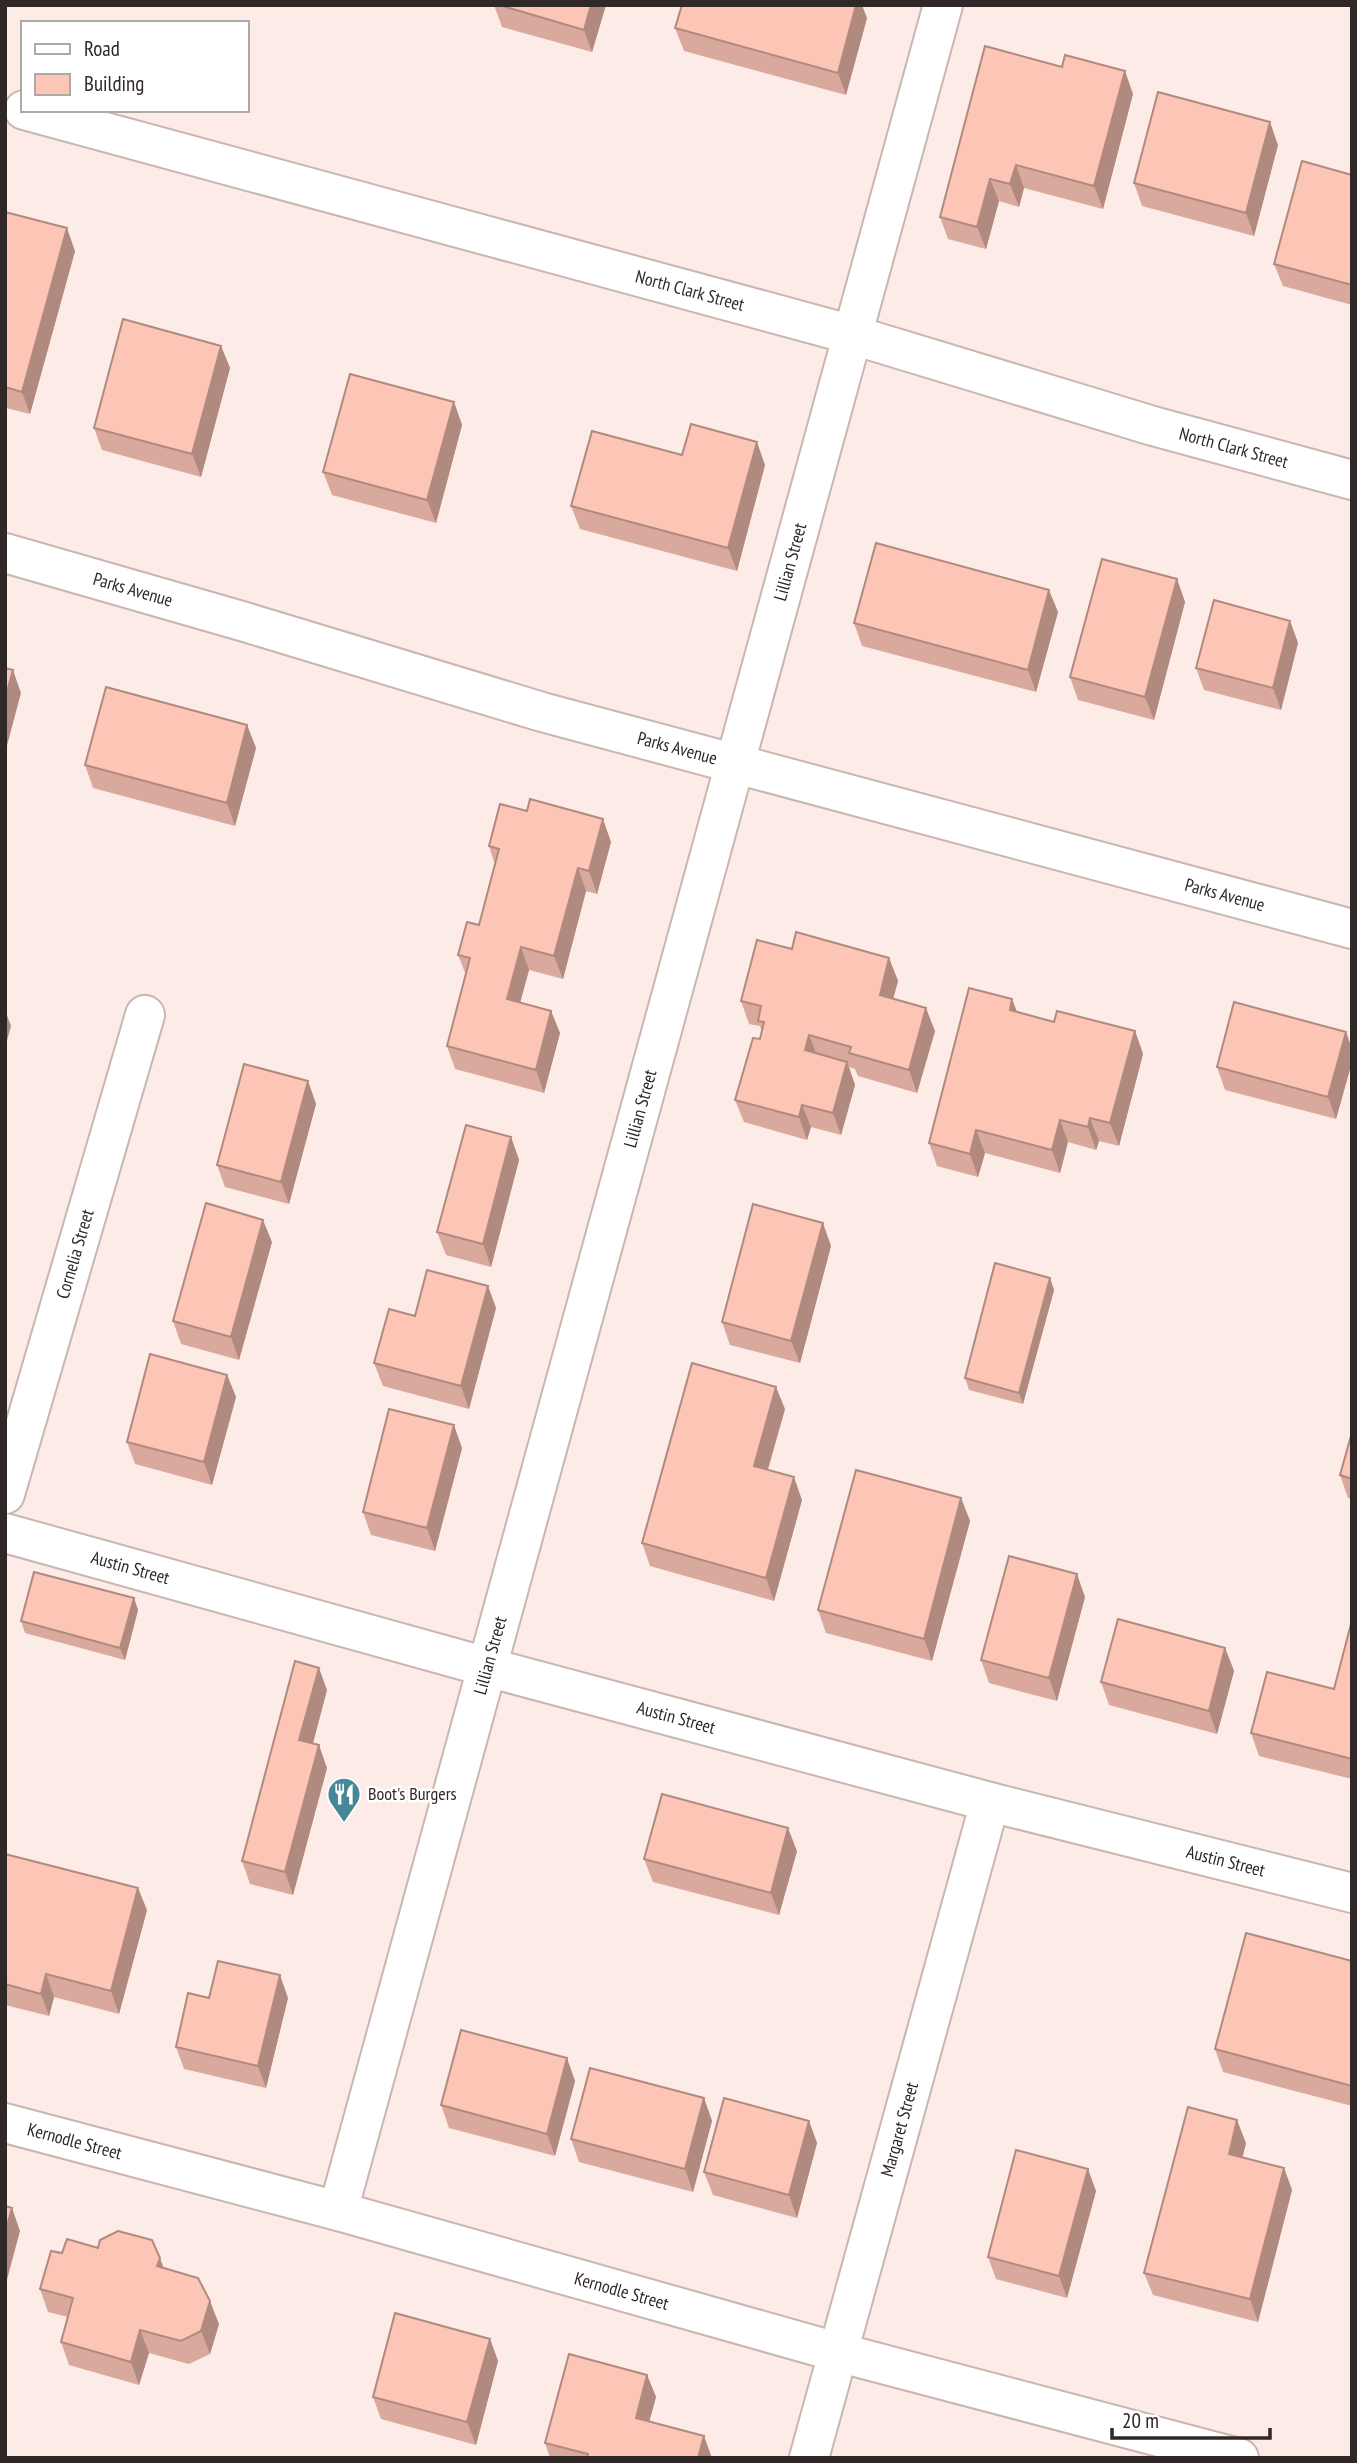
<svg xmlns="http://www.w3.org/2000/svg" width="1357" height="2463" font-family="'PT Sans Narrow',sans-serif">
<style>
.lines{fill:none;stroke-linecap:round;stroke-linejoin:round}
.street-casing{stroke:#cab6b1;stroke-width:42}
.street{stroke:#fff;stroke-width:38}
.wall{fill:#daa99d}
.shaded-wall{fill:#b18a7f}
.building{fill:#fdc5b6;stroke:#b18a7f;stroke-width:2}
.labels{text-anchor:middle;stroke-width:5;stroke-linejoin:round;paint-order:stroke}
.street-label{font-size:18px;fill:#302826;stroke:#fff}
.poi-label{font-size:18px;fill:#302826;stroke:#fff;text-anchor:start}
</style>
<rect width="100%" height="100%" fill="#fcebe7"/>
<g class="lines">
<defs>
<g id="street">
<path id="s1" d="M24,110L853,335L1153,426L1352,480"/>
<path id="s2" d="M5,553L245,622L542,712L1352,929"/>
<path id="s3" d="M5,1494L145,1015"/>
<path id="s4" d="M5,1533L487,1667L990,1802L1352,1893"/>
<path id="s5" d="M5,2123L338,2211L837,2352L1239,2458"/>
<path id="s6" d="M338,2211L943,5"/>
<path id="s7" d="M809,2458L990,1802"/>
</g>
</defs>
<use href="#street" class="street-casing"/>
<use href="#street" class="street"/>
</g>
<path class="wall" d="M494,5H606L592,52L502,27Z
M867,18L846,95L684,51L675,28Z
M985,46L1133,94L1103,209L1024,188L1019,207L999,201L986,249L948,239L940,217Z
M1278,145L1254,236L1142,206L1134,183Z
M1352,175V305L1283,286L1274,264Z
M5,212L75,251L30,414L6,408L5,410Z
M221,346L230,368L201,477L102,450L94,428Z
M454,402L462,425L436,523L332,495L323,472Z
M682,455L765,465L737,571L580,529L571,506Z
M1177,579L1185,602L1154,720L1078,700L1070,677Z
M1058,612L1036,692L862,646L854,623Z
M1290,621L1298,643L1281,710L1204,690L1196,668Z
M247,725L256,748L235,826L93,788L85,765Z
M527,811L611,842L597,894L586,891L563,979L529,970L520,1002L551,1011L560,1033L544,1093L455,1069L447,1046L466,975L458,955L479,925L495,865L489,846Z
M792,949L889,958L898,981L893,999L935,1031L917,1093L858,1076L855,1069L849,1067L855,1085L841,1135L811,1127L807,1140L744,1122L735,1100L762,1032L760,1026L749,1024L741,1001Z
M1017,1012L1054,1022L1135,1031L1143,1054L1119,1146L1099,1141L1096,1150L1068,1142L1060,1173L985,1153L978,1177L937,1166L929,1143Z
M1346,1032L1352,1049V1062L1336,1119L1225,1090L1217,1067Z
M308,1081L316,1104L289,1204L225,1187L217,1165Z
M511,1137L519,1160L491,1267L446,1255L437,1232Z
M272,1242L239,1360L181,1344L173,1321Z
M831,1246L800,1363L730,1345L722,1322Z
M1050,1278L1054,1290L1023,1404L969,1390L965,1378Z
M488,1286L496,1308L469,1409L383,1386L374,1363L415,1316Z
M227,1375L236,1397L212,1485L135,1464L127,1442Z
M785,1409L768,1470L802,1500L774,1601L650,1566L642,1543Z
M1352,1432V1499L1348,1498L1340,1475Z
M462,1448L435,1551L371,1535L363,1512Z
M961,1498L970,1521L932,1661L826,1633L818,1610Z
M1085,1597L1057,1701L989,1683L981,1660Z
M134,1598L138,1610L125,1660L25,1633L21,1621Z
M1352,1620V1779L1259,1756L1251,1733L1334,1689Z
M1225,1648L1234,1671L1217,1734L1109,1705L1101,1682Z
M327,1690L313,1743L327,1768L293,1895L250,1884L242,1861Z
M797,1851L779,1915L653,1882L644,1859Z
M5,1854L147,1910L119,2014L54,1997L49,2016L5,2005Z
M1352,1961V2106L1223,2072L1215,2049Z
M209,1998H288L266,2088L184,2069L176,2047Z
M575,2081L555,2156L449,2128L441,2105Z
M704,2098L712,2121L693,2192L579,2162L571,2139Z
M809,2121L817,2143L797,2218L713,2195L704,2172Z
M1246,2143L1242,2157L1284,2168L1292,2190L1258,2322L1153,2295L1144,2273Z
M1096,2191L1067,2298L996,2279L988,2257Z
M163,2268L219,2324L210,2354L189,2364L149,2353L139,2385L69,2365L61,2342L68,2317L48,2312L40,2289Z
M490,2339L498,2361L476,2445L381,2419L373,2397Z
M647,2375L656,2397L649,2421L712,2458H550L545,2443Z"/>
<path class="shaded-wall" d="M591,5H606L592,52L584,30Z
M856,5H862L867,18L846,95L838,73Z
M1125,71L1133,94L1103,209L1094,186Z
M1270,122L1278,145L1254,236L1246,213Z
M1016,165L1024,188L1019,207L1010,184Z
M990,179L999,201L986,249L977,227Z
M67,228L75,251L30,414L22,392Z
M221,346L230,368L201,477L192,454Z
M454,402L462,425L436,523L427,500Z
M757,442L765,465L737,571L728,548Z
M1177,579L1185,602L1154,720L1145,697Z
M1049,590L1058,612L1036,692L1028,670Z
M1290,621L1298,643L1281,710L1273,688Z
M13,670L21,693L5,753V699Z
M247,725L256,748L235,826L227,803Z
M603,819L611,842L597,894L589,871Z
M578,868L586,891L563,979L554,956Z
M521,947L529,970L515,1022L507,999Z
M889,958L898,981L888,1017L880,995Z
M1012,999L1021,1022L1010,1010Z
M926,1008L935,1031L917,1093L909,1070Z
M5,1010L11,1026L5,1048Z
M551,1011L560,1033L544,1093L536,1070Z
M1135,1031L1143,1054L1119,1146L1110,1123Z
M1346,1032L1352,1049V1062L1336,1119L1328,1097Z
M809,1035L818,1058L805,1050Z
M847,1062L855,1085L841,1135L833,1113Z
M308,1081L316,1104L289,1204L281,1182Z
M802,1105L811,1127L807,1140L799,1117Z
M1090,1118L1099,1141L1096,1150L1088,1127Z
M1060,1120L1068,1142L1060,1173L1052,1150Z
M976,1130L985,1153L978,1177L970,1154Z
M511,1137L519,1160L491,1267L483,1244Z
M263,1220L272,1242L239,1360L231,1337Z
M823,1223L831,1246L800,1363L791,1341Z
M1050,1278L1054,1290L1023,1404L1019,1393Z
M488,1286L496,1308L469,1409L461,1386Z
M227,1375L236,1397L212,1485L204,1462Z
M776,1387L785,1409L762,1489L754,1466Z
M454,1425L462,1448L435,1551L427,1528Z
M794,1477L802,1500L774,1601L766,1578Z
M961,1498L970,1521L932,1661L924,1639Z
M1077,1574L1085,1597L1057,1701L1049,1678Z
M134,1598L138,1610L125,1660L120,1648Z
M1225,1648L1234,1671L1217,1734L1209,1711Z
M319,1668L327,1690L308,1762L299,1740Z
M319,1745L327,1768L293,1895L285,1872Z
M788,1828L797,1851L779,1915L771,1893Z
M138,1888L147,1910L119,2014L111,1991Z
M46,1974L54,1997L49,2016L41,1994Z
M280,1975L288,1998L266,2088L258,2066Z
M567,2058L575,2081L555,2156L547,2134Z
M704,2098L712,2121L693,2192L685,2169Z
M1237,2120L1246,2143L1238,2176L1229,2154Z
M809,2121L817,2143L797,2218L789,2195Z
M1284,2168L1292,2190L1258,2322L1250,2299Z
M1088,2169L1096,2191L1067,2298L1059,2276Z
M12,2208L20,2231L5,2287V2233Z
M160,2258L168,2280L157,2266Z
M210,2301L219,2324L210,2354L201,2331Z
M140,2330L149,2353L139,2385L131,2362Z
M490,2339L498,2361L476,2445L467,2422Z
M647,2375L656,2397L644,2441L636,2418Z
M704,2436L712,2458H698Z"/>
<path class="building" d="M499,5H591L584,30Z
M682,5H856L838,73L675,28Z
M985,46L1062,67L1065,55L1125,71L1094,186L1016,165L1010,184L990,179L977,227L940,217Z
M1158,92L1270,122L1246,213L1134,183Z
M1302,161L1352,175V285L1274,264Z
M5,212L67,228L22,392L5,387Z
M123,319L221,346L192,454L94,428Z
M350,374L454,402L427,500L323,472Z
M691,424L757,442L728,548L571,506L592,431L682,455Z
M876,543L1049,590L1028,670L854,623Z
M1102,559L1177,579L1145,697L1070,677Z
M1214,600L1290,621L1273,688L1196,668Z
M5,668L13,670L5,699Z
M106,687L247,725L227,803L85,765Z
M530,799L603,819L589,871L578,868L554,956L521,947L507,999L551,1011L536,1070L447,1046L470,958L458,955L467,922L479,925L499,849L489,846L500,804L527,811Z
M796,932L889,958L880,995L926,1008L909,1070L849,1053L851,1047L809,1035L805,1050L847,1062L833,1113L802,1105L799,1117L735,1100L753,1038L760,1039L764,1022L758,1021L761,1006L741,1001L757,940L792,949Z
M969,988L1012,999L1010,1010L1054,1022L1057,1011L1135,1031L1110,1123L1090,1118L1088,1127L1060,1120L1052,1150L976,1130L970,1154L929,1143Z
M1234,1002L1346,1032L1328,1097L1217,1067Z
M244,1064L308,1081L281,1182L217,1165Z
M466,1125L511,1137L483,1244L437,1232Z
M206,1203L263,1220L231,1337L173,1321Z
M753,1204L823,1223L791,1341L722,1322Z
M995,1263L1050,1278L1019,1393L965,1378Z
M427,1270L488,1286L461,1386L374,1363L389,1309L415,1316Z
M150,1354L227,1375L204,1462L127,1442Z
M692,1363L776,1387L754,1466L794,1477L766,1578L642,1543Z
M389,1409L454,1425L427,1528L363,1512Z
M1352,1432V1479L1340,1475Z
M856,1470L961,1498L924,1639L818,1610Z
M1009,1556L1077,1574L1049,1678L981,1660Z
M34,1572L134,1598L120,1648L21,1621Z
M1118,1619L1225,1648L1209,1711L1101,1682Z
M1352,1620V1759L1251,1733L1267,1672L1334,1689Z
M295,1661L319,1668L299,1740L319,1745L285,1872L242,1861Z
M662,1794L788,1828L771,1893L644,1859Z
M5,1854L138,1888L111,1991L46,1974L41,1994L5,1984Z
M1246,1933L1352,1961V2086L1215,2049Z
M218,1961L280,1975L258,2066L176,2047L188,1993L209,1998Z
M461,2030L567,2058L547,2134L441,2105Z
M590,2068L704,2098L685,2169L571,2139Z
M724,2098L809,2121L789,2195L704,2172Z
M1188,2107L1237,2120L1229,2154L1284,2168L1250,2299L1144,2273Z
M1016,2150L1088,2169L1059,2276L988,2257Z
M5,2206L12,2208L5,2233Z
M118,2231L152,2240L160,2258L157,2266L198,2278L210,2301L201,2331L181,2341L140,2330L131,2362L61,2342L73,2298L40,2289L51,2251L62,2253L67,2239L98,2248L100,2240Z
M395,2313L490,2339L467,2422L373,2397Z
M569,2354L647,2375L636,2418L704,2436L698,2458H587L588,2454L545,2443Z"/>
<defs>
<symbol id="restaurant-pin" viewBox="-11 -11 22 30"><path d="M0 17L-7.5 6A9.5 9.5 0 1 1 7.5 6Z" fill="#468898" stroke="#fff"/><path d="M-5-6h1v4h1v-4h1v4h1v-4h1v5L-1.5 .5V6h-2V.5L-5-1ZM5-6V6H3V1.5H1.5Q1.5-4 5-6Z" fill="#fff"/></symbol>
</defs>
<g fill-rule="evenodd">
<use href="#restaurant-pin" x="325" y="1775" width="38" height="52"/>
</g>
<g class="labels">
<g class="street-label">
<text dy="6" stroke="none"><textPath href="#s1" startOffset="690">North Clark Street</textPath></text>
<text dy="6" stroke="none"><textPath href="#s1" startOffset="1256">North Clark Street</textPath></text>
<text dy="6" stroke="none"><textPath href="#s6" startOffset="1710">Lillian Street</textPath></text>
<text dy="6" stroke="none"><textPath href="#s2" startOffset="133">Parks Avenue</textPath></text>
<text dy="6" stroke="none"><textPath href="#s2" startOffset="700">Parks Avenue</textPath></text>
<text dy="6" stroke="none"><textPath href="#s2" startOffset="1267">Parks Avenue</textPath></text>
<text dy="6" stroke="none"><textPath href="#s6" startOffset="1143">Lillian Street</textPath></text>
<text dy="6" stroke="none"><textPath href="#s3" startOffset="250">Cornelia Street</textPath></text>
<text dy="6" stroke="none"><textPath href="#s4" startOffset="130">Austin Street</textPath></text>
<text dy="6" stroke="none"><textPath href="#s6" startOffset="576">Lillian Street</textPath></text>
<text dy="6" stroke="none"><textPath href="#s4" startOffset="696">Austin Street</textPath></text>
<text dy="6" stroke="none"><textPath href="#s4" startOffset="1264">Austin Street</textPath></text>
<text dy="6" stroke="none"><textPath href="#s7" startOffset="341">Margaret Street</textPath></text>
<text dy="6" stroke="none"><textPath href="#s5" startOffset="72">Kernodle Street</textPath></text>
<text dy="6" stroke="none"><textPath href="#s5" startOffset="639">Kernodle Street</textPath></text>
</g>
<g class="poi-label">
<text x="368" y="1800">Boot's Burgers</text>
</g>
</g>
<rect width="1357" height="2463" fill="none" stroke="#302826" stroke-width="14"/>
<rect x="21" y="21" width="228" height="91" fill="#ffffff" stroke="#aca9a8" stroke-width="2"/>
<rect x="35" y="44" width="35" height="10" fill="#ffffff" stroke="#aca9a8" stroke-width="2"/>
<text x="84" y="56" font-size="21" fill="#302826">Road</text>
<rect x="35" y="74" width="35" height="21" fill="#fdc5b6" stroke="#aca9a8" stroke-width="2"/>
<text x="84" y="91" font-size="21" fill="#302826">Building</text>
<path d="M1112 2428v10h158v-10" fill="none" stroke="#302826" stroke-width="3.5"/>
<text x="1122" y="2428" font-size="21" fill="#302826" stroke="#ffffff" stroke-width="5" paint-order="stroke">20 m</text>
</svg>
